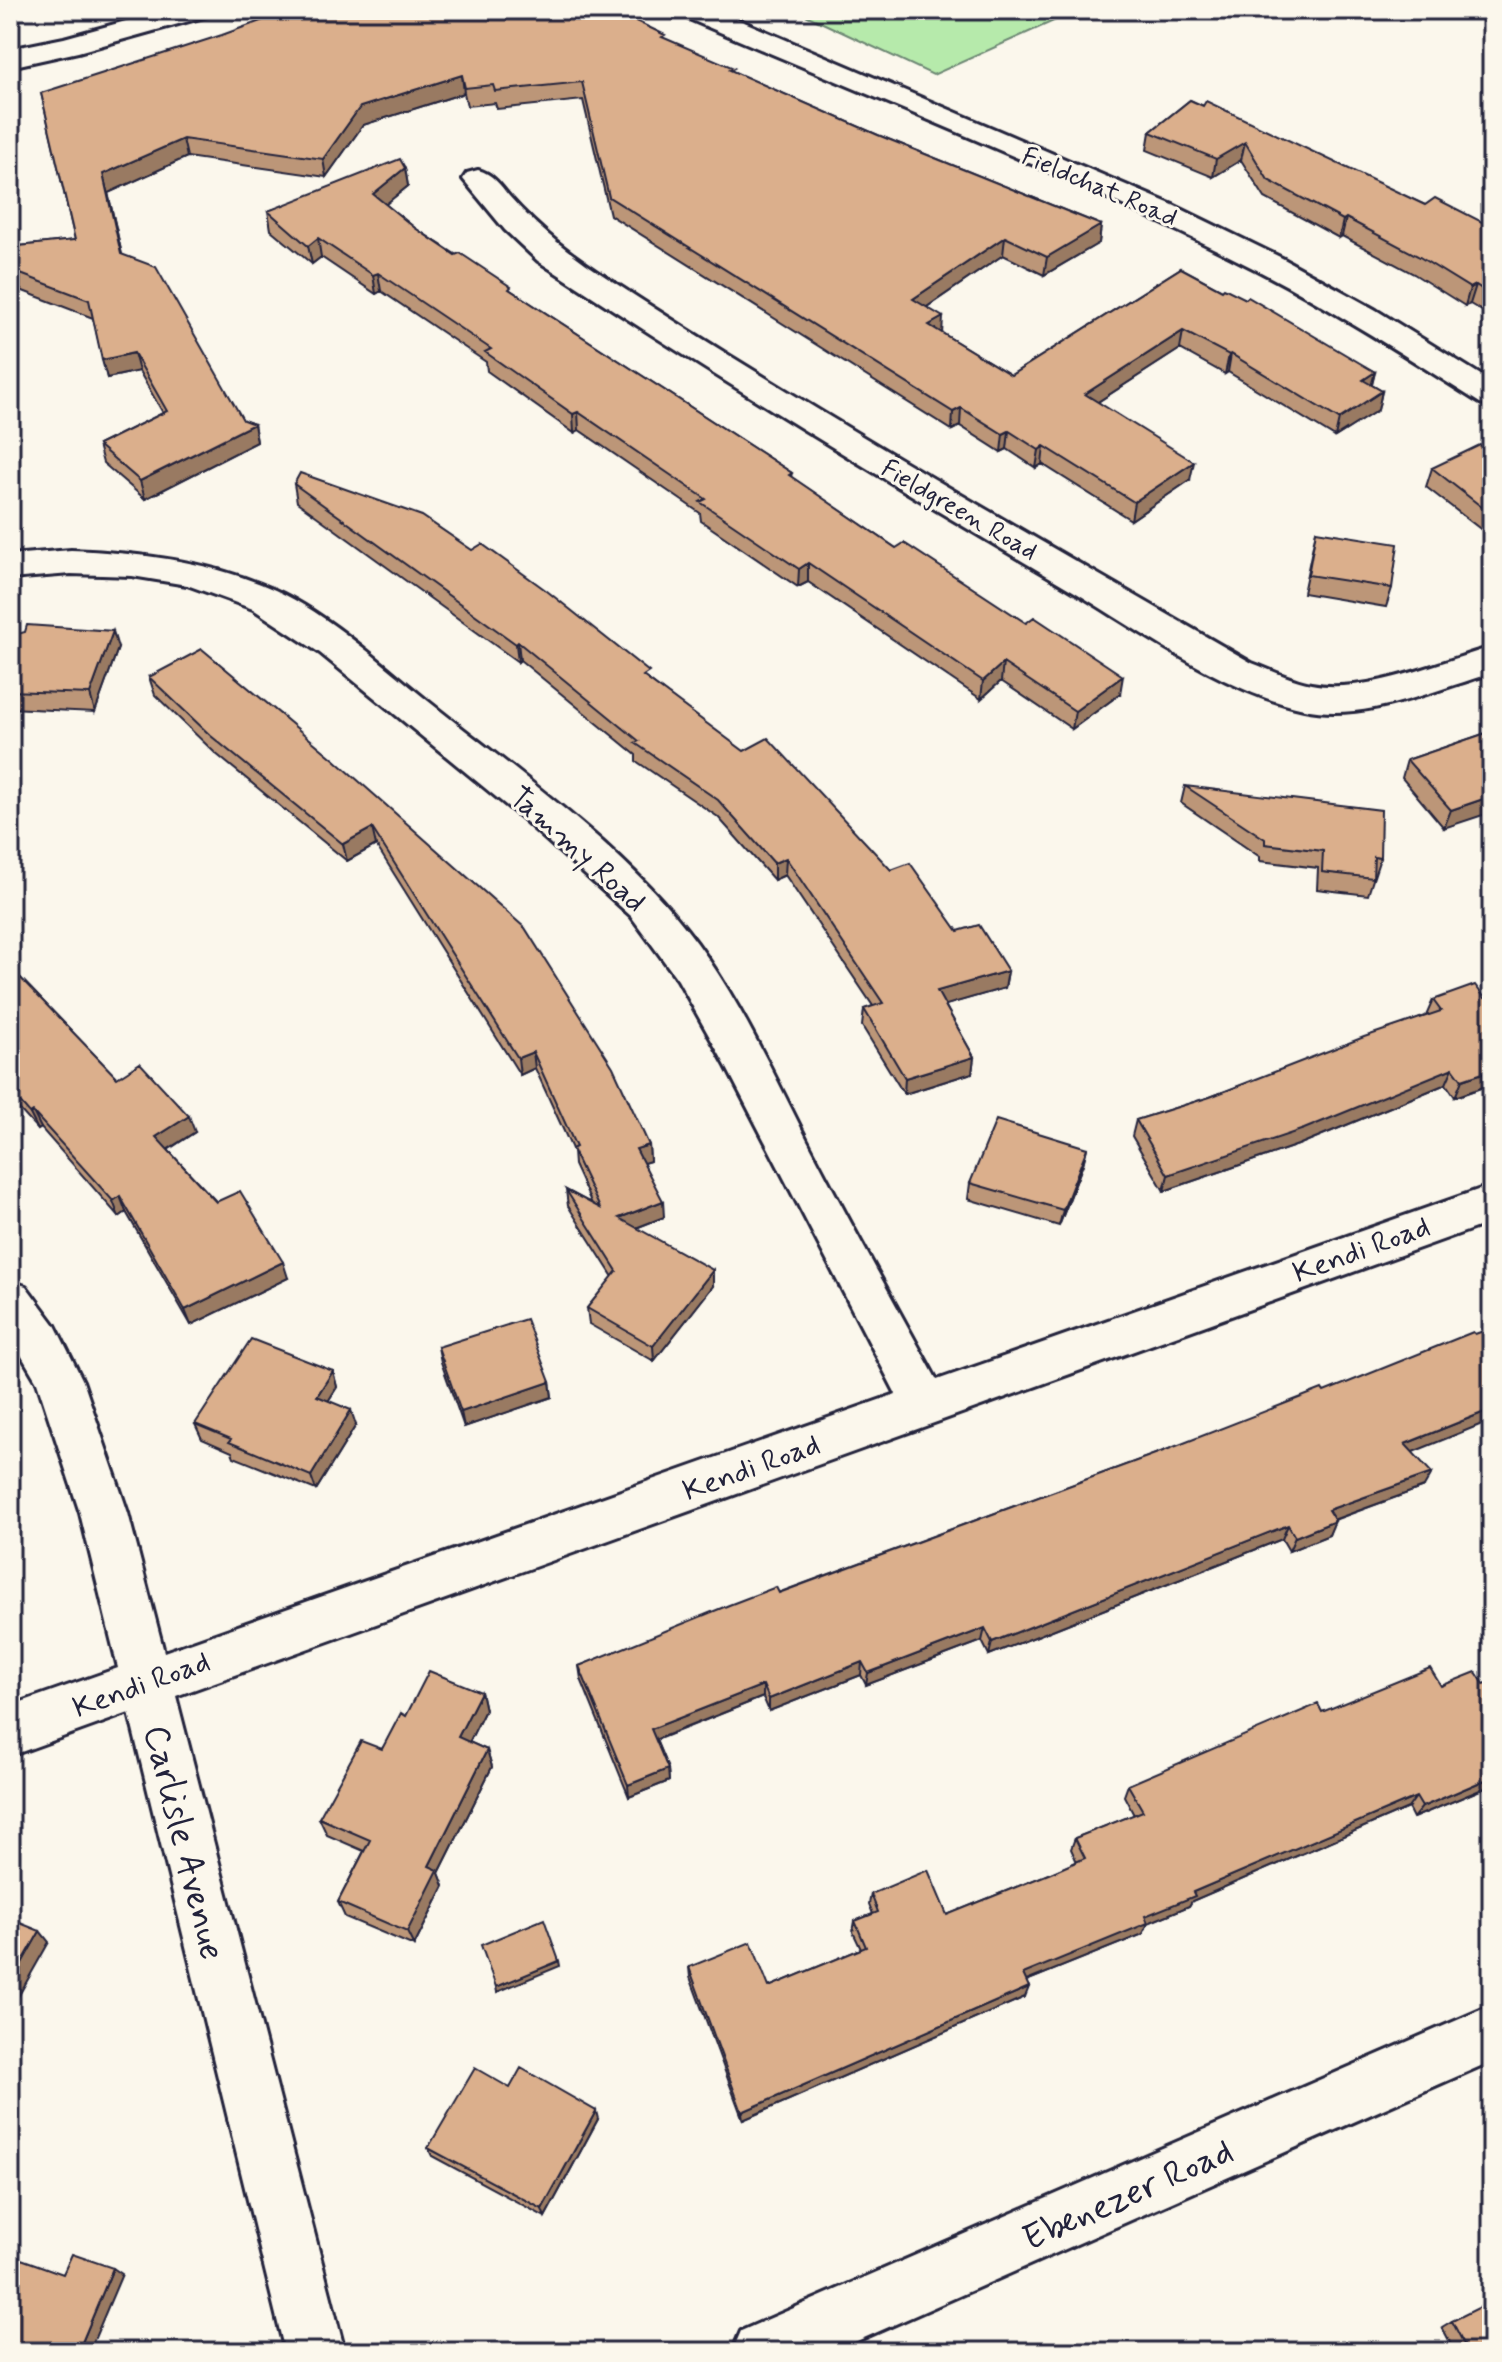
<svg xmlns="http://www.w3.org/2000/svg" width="1502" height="2362" font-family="Mynerve,sans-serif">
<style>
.green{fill:#b6eaab;stroke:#6c8673;stroke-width:2}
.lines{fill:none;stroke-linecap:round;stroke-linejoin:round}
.street-casing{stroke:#22223b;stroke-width:6}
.secondary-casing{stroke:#22223b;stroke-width:6}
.street{fill:#fbf7ec;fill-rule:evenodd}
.secondary{fill:#fbf7ec;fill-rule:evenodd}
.wall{fill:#bc9678;stroke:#22223b;stroke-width:2}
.shaded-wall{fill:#997a62;stroke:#22223b;stroke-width:2}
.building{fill:#dbaf8c;stroke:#22223b;stroke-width:2}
.labels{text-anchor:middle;stroke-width:6;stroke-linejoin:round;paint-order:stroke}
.far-street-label{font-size:26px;fill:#22223b;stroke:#fbf7ec}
.street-label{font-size:30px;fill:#22223b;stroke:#fbf7ec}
.near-street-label{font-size:36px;fill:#22223b;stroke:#fbf7ec}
</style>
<rect width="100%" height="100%" fill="#fbf7ec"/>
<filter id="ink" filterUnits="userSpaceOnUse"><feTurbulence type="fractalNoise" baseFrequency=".0125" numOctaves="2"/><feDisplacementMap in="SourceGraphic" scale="16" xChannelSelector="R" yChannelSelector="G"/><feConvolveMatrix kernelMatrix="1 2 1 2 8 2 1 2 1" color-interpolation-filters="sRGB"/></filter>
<g filter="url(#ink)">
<path class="green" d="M795,10H1078L933,75Z"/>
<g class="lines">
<defs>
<path id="street" d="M678,10H716L1173,205L1282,258L1376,310L1492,382V406L1480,403C1407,357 1334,310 1257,270C1071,175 874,98 682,16Z
M478,170C493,174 500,185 509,196C540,231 573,256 612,281C820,416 1037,539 1252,663C1271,670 1291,680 1311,684C1364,695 1440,662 1492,647V673C1434,690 1365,722 1304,709C1223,692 1134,627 1063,585C885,481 710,374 538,261L505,230L463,179L467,173Z
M71,550C141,553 210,561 275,590C327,613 383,665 428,701C523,777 639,857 707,957C746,1014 776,1079 807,1140C849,1221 893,1300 937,1380L1492,1185V1222L176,1696L345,2352H285L129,1713L10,1756V1706L118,1668L80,1513L37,1382L10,1336V1281L26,1286L55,1325L83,1381L128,1513L164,1652L896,1394L726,1066L678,980L631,916L523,819L320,653L253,609L187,585L132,576L71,574L10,579V555Z"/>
<path id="secondary" d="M166,10H211L207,16L78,52L10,67V49L64,38Z
M1492,2005V2061L832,2352H732L741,2331Z"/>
</defs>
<use href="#street" class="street-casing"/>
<use href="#secondary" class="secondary-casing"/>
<use href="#street" class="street"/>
<use href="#secondary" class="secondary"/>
</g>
<path class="wall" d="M665,39L734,72L878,135L1101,225L1099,243L1044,275L1003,255L927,307L942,333L1011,375L1181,268L1375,372L1372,385L1382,391L1378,410L1335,437L1228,372L1225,374L1180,349L1098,402L1190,480L1131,520L1042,464L1036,468L1007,449L1001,452L960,426L952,430L610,215L583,100L497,109L495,103L467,106L464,93L363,125L326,177L187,157L108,193L122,255L243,420L254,424L257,442L145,499L103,463L98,445L163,413L139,371L107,378L93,318L10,286V247L75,240L41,93Z
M1190,100L1425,205L1492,227V317L1470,304L1465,306L1414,274L1342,236L1339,238L1265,198L1241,160L1213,177L1147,150L1150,132Z
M405,168L408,186L385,204L415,228L792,473L791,477L896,548L1120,694L1072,729L1001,681L981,699L808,582L798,587L701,521L700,513L579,430L574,433L487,371L486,362L381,291L376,294L321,257L312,264L271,230L268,211Z
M1492,454V538L1426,487L1432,468Z
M294,484L650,681L891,870L958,931L1008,971L1005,988L945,1005L974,1057L972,1073L904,1094L862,1026L864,1009L873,1006L785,875L774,880L718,817L636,761V755L520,660L518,662L297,502Z
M1316,531L1392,588L1386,607L1303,593Z
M10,636L118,648L95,712L10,708Z
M149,677L335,760L649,1145L650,1161L643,1163L664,1217L636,1228L713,1286L654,1361L589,1324L587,1308L613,1277L568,1206L566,1190L592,1204L574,1165L573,1151L535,1068L520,1075L376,845L347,861L215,753L155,695Z
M1492,731L1444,828L1402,778L1407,760Z
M1185,786L1380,858L1368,895L1317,889L1318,868L1260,861V857L1181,803Z
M10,967L117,1078L195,1132L168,1150L288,1278L191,1325L126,1212L119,1217L41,1128L38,1130L10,1099Z
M1492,996V1084L1455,1097L1446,1084L1298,1145L1164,1191L1132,1136L1136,1120L1210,1097L1426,1016L1433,1000L1485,998Z
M1087,1148L1083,1164L1059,1226L968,1199L970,1183Z
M438,1347L550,1382L552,1397L464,1427L441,1362Z
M333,1371L337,1387L328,1401L356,1425L316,1490L234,1457L232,1452L202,1439L195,1424Z
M1324,1392L1413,1452L1424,1487L1334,1520L1329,1535L1289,1551L1282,1539L989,1655L982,1641L866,1685L861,1675L769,1711L763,1697L656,1740L668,1769L669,1781L629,1797L581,1679L579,1666Z
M481,1692L485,1710L469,1742L487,1750L492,1767L439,1873L444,1886L414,1946L345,1917L338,1902L364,1851L327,1835L319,1818L382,1749L406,1716Z
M1322,1712L1492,1785L1413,1818L1408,1808L1192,1901L1189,1906L1148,1923L1143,1934L1026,1981L1025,1997L743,2120L690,1977L689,1967L769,1987L861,1949L853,1932L855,1921L873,1914L869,1904L871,1894L947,1915L1051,1873L1077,1862L1071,1849L1075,1838L1134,1815L1124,1796L1128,1785Z
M510,2088L598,2119L545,2217L432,2156L428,2148Z
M1452,2321L1492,2352H1455L1442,2327Z"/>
<path class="shaded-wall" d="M17,10H30L18,14Z
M462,75L464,93L363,125L326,177L323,159L360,107Z
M183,139L187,157L108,193L126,272L103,174Z
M1245,142L1241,160L1213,177L1216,159Z
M405,168L408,186L375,213L373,194Z
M1346,218L1342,236L1339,238L1343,220Z
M1101,225L1099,243L1044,275L1047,257Z
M1005,237L1003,255L912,317L913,299Z
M318,238L321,257L312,264L308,246Z
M378,273L381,291L376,294L373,275Z
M1476,285L1470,304L1465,306L1470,288Z
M943,317L942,335L929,325Z
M1183,331L1180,349L1082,412L1085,394Z
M134,353L139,371L107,378L102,360Z
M1231,354L1228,372L1225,374L1229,355Z
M1375,372L1370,390L1363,380Z
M1382,391L1378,410L1335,437L1339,419Z
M961,408L960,426L952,430L953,412Z
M578,412L579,430L574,433L573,414Z
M254,424L257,442L145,499L140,481Z
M1009,431L1007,449L1001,452L1003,434Z
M1044,446L1042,464L1036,468L1039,450Z
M1194,462L1190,480L1131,520L1134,502Z
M808,563V582L798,587L799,569Z
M113,631L118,648L95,712L90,694Z
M518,642L520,660L518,662L516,644Z
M1003,663L1001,681L981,699L983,681Z
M1123,676L1120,694L1072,729L1075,711Z
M1492,796V812L1444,828L1451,810Z
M372,828L376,845L347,861L343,844Z
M786,858L785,875L774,880V863Z
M1008,971L1005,988L936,1008L937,991Z
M533,1052L535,1068L520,1075L518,1058Z
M974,1057L972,1073L904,1094L905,1078Z
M1453,1068L1446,1084L1298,1145L1164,1191L1168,1175Z
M1492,1070V1084L1455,1097L1462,1080Z
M33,1112L41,1128L38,1130L30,1114Z
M189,1116L195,1132L162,1153L156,1137Z
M649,1145L650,1161L637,1165L636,1149Z
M1087,1148L1083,1164L1059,1226L1063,1210Z
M120,1196L126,1212L119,1217L113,1201Z
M663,1201L664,1217L620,1234L619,1218Z
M283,1262L288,1278L191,1325L185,1310Z
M713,1270V1286L654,1361L653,1346Z
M333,1371L337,1387L322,1411L317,1396Z
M550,1382L552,1397L464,1427L461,1412Z
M1492,1409V1420L1398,1458L1405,1444Z
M351,1410L356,1425L316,1490L311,1476Z
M1432,1473L1424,1487L1322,1524L1328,1510Z
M1335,1521L1329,1535L1289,1551L1295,1537Z
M1288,1525L1282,1539L989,1655L992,1642Z
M985,1628L982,1641L866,1685L868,1673Z
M862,1662L861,1675L769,1711V1699Z
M763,1685V1697L652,1741L651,1729Z
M481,1692L485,1710L463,1755L458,1737Z
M487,1750L492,1767L439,1873L444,1886L414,1946L407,1932L429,1866Z
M668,1769L669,1781L629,1797L628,1785Z
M1492,1777V1785L1413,1818L1422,1807Z
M1416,1797L1408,1808L1192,1901L1189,1906L1148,1923L1143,1934L1019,1984L1023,1974L1193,1892Z
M40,1931L49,1942L10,2011V1984Z
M559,1961L560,1966L497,1992L496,1987Z
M1029,1987L1025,1997L743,2120L742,2112Z
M596,2111L598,2119L545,2217L542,2209Z
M113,2268L122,2274L89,2352H78Z"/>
<path class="building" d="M291,10H613L665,35L662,37L734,68L730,70L878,135L1101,225L1047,257L1005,237L913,299L943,317L929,325L1011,375L1181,268L1222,290L1224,288L1246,299L1248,297L1375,372L1363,380L1382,391L1339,419L1231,354L1229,355L1183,331L1085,394L1194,462L1134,502L1044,446L1039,450L1009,431L1003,434L961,408L953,412L609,197L582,82L495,91L493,85L465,88L462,75L360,107L323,159L183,139L103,174L121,254L156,267L243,420L254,424L140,481L98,445L167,411L134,353L102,360L89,300L10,270V247L75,240L41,93L222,35Z
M1190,100L1203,106L1206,101L1425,205L1435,198L1492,227V296L1476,285L1470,288L1418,256L1346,218L1343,220L1268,180L1245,142L1216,159L1150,132Z
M400,159L405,168L373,194L415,228L455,255L460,253L511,287L509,289L792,473L789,475L896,548L904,543L1026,623L1034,617L1123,676L1075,711L1003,663L983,681L808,563L799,569L700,502L706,499L578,412L573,414L485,352L491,349L378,273L373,275L318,238L308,246L268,211Z
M1480,445L1492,454V515L1432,468Z
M300,473L422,516L472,550L482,544L547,591L649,672L643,676L744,751L768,738L891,870L910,863L958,931L979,925L1008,971L937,991L974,1057L905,1078L864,1009L883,1003L786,858L774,863L718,800L635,743L639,741L518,642L516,644L294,484Z
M1316,531L1398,544L1392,588L1308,575Z
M27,625L113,631L90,694L10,691V636L25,632Z
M202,649L335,760L525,928L613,1067L649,1145L636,1149L663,1201L619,1218L713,1270L653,1346L587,1308L617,1271L566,1190L600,1208L572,1149L576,1147L533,1052L518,1058L372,828L343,844L211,736L149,677Z
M1492,731V796L1451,810L1407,760Z
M1185,786L1381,810L1380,858L1374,857L1373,878L1322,872L1323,851L1265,844V839Z
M10,967L117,1078L140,1063L189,1116L156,1137L216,1202L240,1191L283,1262L185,1310L120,1196L113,1201L33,1112L30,1114L10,1091Z
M1475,985L1485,998L1492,996V1070L1462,1080L1453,1068L1304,1129L1168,1175L1136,1120L1210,1097L1364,1037L1441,1011L1433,1000Z
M996,1120L1087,1148L1063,1210L970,1183Z
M526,1319L550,1382L461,1412L438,1347Z
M1492,1328V1409L1405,1444L1432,1473L1328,1510L1335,1521L1295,1537L1288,1525L992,1642L985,1628L868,1673L862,1662L769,1699L763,1685L651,1729L668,1769L628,1785L579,1666L729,1605L776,1587L779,1593L1166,1450L1322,1389L1324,1392L1473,1332L1475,1334Z
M251,1339L333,1371L317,1396L351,1410L311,1476L229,1442L231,1439L195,1424Z
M1430,1668L1441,1686L1476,1672L1484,1684L1492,1681V1777L1422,1807L1416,1797L1193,1892L1195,1896L1145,1916L1148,1923L1023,1974L1029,1987L742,2112L689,1967L751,1942L769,1987L866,1947L855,1921L878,1912L871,1894L928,1870L947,1915L1051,1873L1085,1858L1075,1838L1143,1811L1128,1785L1318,1704L1322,1712Z
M429,1671L481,1692L458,1737L487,1750L429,1866L438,1870L407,1932L338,1902L370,1840L319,1818L361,1741L382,1749L401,1713L406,1716Z
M10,1919L40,1931L10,1984Z
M544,1919L559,1961L496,1987L481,1945Z
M475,2068L510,2088L521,2068L596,2111L542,2209L428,2148Z
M72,2254L113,2268L78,2352H10V2255L63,2274Z
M1492,2301V2352H1468L1452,2321Z
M1365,2345L1369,2352H1352Z"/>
</g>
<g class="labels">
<g class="far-street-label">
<text transform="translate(1100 186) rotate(23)" y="9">Fieldchat Road</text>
<text transform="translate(960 509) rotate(30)" y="9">Fieldgreen Road</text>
</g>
<g class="street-label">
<text transform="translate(578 849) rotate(42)" y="10">Tammy Road</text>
<text transform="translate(1361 1249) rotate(-20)" y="10">Kendi Road</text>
<text transform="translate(751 1467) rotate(-20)" y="10">Kendi Road</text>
<text transform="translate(141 1684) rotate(-20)" y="10">Kendi Road</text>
</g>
<g class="near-street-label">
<text transform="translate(186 1842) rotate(76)" y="13">Carlisle Avenue</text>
<text transform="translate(1127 2193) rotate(-24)" y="13">Ebenezer Road</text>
</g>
</g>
<rect width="1502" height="2362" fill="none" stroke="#fbf7ec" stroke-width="40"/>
<rect x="20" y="20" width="1462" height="2322" fill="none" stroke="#22223b" stroke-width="3" filter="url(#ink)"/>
</svg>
